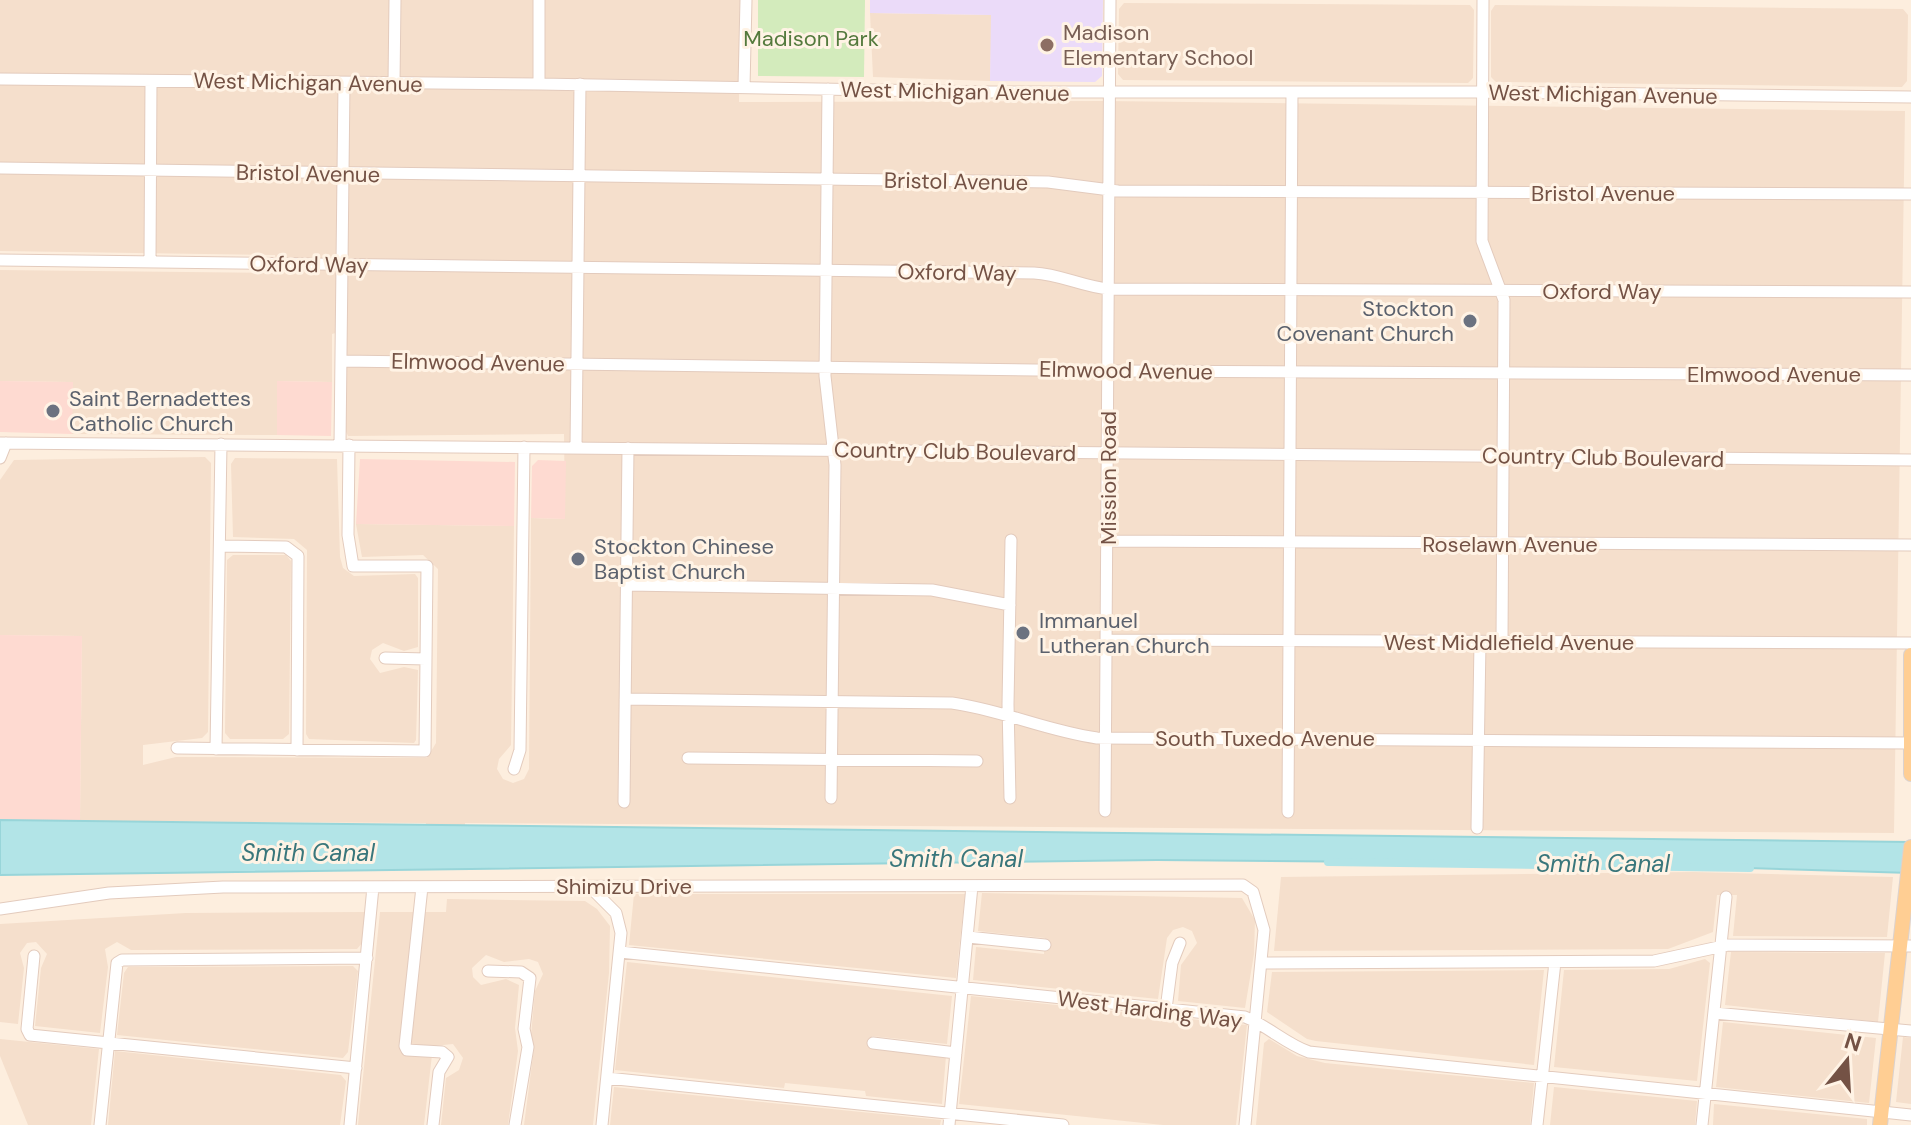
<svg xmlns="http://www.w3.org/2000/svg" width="1911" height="1125" font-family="'DM Sans',sans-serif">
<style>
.residential{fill:#f5dfcc}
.commercial{fill:#fedad1}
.education{fill:#ebdbf9}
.green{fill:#d3ebbc}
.water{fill:#b2e4e7;stroke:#98d5d9;stroke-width:2}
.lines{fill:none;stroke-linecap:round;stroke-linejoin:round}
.canal{stroke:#b2e4e7;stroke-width:8}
.minor-casing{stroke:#e3cbbd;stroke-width:13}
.major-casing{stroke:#dbd2cf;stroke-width:16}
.minor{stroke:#fff;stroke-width:11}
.major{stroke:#ffce93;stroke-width:14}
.education-dot{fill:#8d6e63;stroke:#fff3e5;stroke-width:3}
.worship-dot{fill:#6b7280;stroke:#fff3e5;stroke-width:3}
.labels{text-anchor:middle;stroke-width:6;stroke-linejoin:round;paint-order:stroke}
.education-label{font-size:22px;fill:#785e54;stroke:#fff3e5;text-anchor:start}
.park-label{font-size:22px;fill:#547a3d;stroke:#fff3e5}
.street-label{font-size:22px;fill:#745245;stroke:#fff3e5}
.worship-label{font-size:22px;fill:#5b616d;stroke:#fff3e5;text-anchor:start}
.water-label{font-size:24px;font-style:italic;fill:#39767b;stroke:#fff3e5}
</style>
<rect width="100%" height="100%" fill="#fdeede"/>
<path class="residential" d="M0,0H740L739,102L1104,101L1905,111L1894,833L465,823L464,845H423L426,823L80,821L82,636L0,635V480L14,460L205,457L211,463L208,732L202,738L143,745V765L176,757L427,758L436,743L438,569L423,555L362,557L356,524L514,526L511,745L499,759L497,769L503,779L513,783L524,779L529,769L531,518L565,519L564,434L348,436L345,429L346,330L332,334V382L277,381V435L72,434V382L0,381V270L278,273L275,255L0,251Z
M1124,3L1470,5L1474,10L1473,78L1468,83L1123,80L1118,74L1119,9Z
M1495,5L1903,9L1908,15L1907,81L1902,87L1496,82L1491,77V11Z
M870,13L992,15L990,81L873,77Z
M235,458L337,459L340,557L343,568L354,576L415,574L418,578V647L404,651L383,643L372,650L370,659L380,673L404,667L418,670L416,740L414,743L309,739L306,734L307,550L294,539L233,537L231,464Z
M233,555H286L291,561L289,734L283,739H230L225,733L227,560Z
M1693,872L1893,877L1887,937L1733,936L1737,895H1717L1713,932L1668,949L1274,951L1281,877Z
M982,893L1242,898L1255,920L1254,954L1245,1008L1178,1001L1181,965L1197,943L1192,931L1183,927L1173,930L1167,938L1158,999L973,980L976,947L1044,954L1045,938L978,931Z
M634,894H965L956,978L629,945Z
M447,899L585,901L597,909L610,926L609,973L593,1125H524L534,1048L531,1035L535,991L543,974L538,962L529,959L504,962L486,955L472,968L473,977L481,985L506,979L519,985L515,1028L518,1051L508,1125H441L446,1078L459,1070L463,1058L453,1044L433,1046L424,1125H358L380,912H446Z
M365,912L362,943L357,949L131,950L117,942L105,949L108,967L100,1033L35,1026L41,968L47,954L36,942L27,943L20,953L24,968L18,1024L0,1022V924L186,913Z
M1731,952L1885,953L1878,1022L1725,1005Z
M1705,959L1710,963L1697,1081L1554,1067L1564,970L1669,969Z
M627,962L952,996L947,1044L872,1036L870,1048L946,1056L942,1104L866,1096L865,1091L785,1083L784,1088L615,1070Z
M353,966L358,971L348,1052L343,1058L117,1035L124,973L128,967Z
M1544,970L1534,1065L1316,1041L1307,1039L1267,1012L1272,972Z
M971,996L1247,1025L1236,1125H1163L959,1104Z
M1723,1022L1876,1038L1869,1103L1716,1087Z
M1903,1037L1911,1038V1104L1896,1102Z
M0,1039L99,1049L91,1125H28L0,1056Z
M1269,1039L1297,1056L1325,1063L1534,1083L1530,1125H1256L1264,1043Z
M115,1051L341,1075L346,1081L340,1125H108Z
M614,1087L941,1120L940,1125H610Z
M1554,1087L1697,1101L1695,1125H1550Z
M1714,1104L1867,1119V1125H1713Z"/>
<path class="commercial" d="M0,381L73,382L72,434L0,432Z
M277,381L332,382L331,436L277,435Z
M360,459L515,462L514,526L356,524Z
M538,460L566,461L565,519L531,518L532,466Z
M0,635L82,636L80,821H0Z"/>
<path class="education" d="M870,0H1103L1102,76L1095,82L990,81L991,15L870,13Z"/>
<path class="green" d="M758,0H865L864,77L758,76Z"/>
<path class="water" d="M0,820L1911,842V873L1612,864L1157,860L0,875Z"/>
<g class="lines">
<path class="canal" d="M1328,862L1750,868"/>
<defs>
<path id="minor" d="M1483,0L1482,241L1504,300L1502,642
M0,79L539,84L990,92H1483L1911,97
M394,83L395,0
M539,84V0
M744,87L746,0
M828,89L825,376L835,465L831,798
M0,168L1048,182L1118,191L1911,194
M0,260L1034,273C1060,274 1083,287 1109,289L1911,292
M150,260L151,81
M341,361L1116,371L1911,375
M0,443L1911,460
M340,445L344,83
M576,447L580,84
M0,458L6,443
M1108,541L1911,545
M220,546L286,547L298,556L297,750
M627,585L932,590L1010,605
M1108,640L1911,643
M385,658L426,659
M625,699L952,703C1002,710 1047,731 1097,738L1910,743
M177,748L425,751L427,566H353L348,535L349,445
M216,749L221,444
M688,758L977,761
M514,769L520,750L524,447
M1010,798L1008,704L1011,540
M624,802L628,448
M1105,811L1110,0
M1288,812L1292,92
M1477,828L1480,642
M422,887L405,1046L407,1050L442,1052L448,1057L439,1072L433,1125
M590,887L616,913L621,933L602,1125
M0,909L109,893L223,887L1243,885L1253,892L1264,930L1245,1125
M968,937L1045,945
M620,952L1245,1017C1268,1026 1286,1044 1309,1052L1911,1115
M34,956L27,1029L30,1035L356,1068
M1261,963L1654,961L1728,945L1911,946
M488,971L521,972L530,978L524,1029L528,1047L515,1125
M1166,1009L1172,963L1180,943
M1714,1013L1911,1031
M873,1043L956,1053
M607,1078L1063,1125
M100,1125L117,963L122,960L367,958
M350,1125L373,887
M949,1125L972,886
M1537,1125L1555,962
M1702,1125L1726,897"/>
<path id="major" d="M1911,655V774
M1880,1125L1911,847"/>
</defs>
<use href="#minor" class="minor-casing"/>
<use href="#major" class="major-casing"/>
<use href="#minor" class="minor"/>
<use href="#major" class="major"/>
</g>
<circle class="education-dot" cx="1047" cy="45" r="8"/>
<g class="worship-dot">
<circle cx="1470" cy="321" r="8"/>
<circle cx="53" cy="411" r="8"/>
<circle cx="578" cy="559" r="8"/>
<circle cx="1023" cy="633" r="8"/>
</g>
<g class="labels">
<g class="education-label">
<text x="1063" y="40">Madison<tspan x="1063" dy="25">Elementary School</tspan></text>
</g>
<g class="park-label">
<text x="811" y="46">Madison Park</text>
</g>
<g class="street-label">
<text transform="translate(308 82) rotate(1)" y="8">West Michigan Avenue</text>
<text transform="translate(955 91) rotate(1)" y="8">West Michigan Avenue</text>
<text transform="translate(1603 94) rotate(1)" y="8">West Michigan Avenue</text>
<text transform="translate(308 173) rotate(1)" y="8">Bristol Avenue</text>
<text transform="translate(956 181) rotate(1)" y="8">Bristol Avenue</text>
<text x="1603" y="201">Bristol Avenue</text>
<text transform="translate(309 264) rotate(1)" y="8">Oxford Way</text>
<text transform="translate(957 272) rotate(1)" y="8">Oxford Way</text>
<text x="1602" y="299">Oxford Way</text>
<text transform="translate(478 362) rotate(1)" y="8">Elmwood Avenue</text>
<text transform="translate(1126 370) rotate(1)" y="8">Elmwood Avenue</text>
<text x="1774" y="382">Elmwood Avenue</text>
<text transform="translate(955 451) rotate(1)" y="8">Country Club Boulevard</text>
<text transform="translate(1603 457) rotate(1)" y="8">Country Club Boulevard</text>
<text transform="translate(1108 478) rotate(-90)" y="8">Mission Road</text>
<text x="1510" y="552">Roselawn Avenue</text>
<text x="1509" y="650">West Middlefield Avenue</text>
<text x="1265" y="746">South Tuxedo Avenue</text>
<text x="624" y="894">Shimizu Drive</text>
<text transform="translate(1150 1009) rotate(7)" y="8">West Harding Way</text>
</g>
<g class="worship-label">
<text x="1454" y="316" text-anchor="end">Stockton<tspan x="1454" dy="25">Covenant Church</tspan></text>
<text x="69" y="406">Saint Bernadettes<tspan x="69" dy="25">Catholic Church</tspan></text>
<text x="594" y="554">Stockton Chinese<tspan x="594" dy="25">Baptist Church</tspan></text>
<text x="1039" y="628">Immanuel<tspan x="1039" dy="25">Lutheran Church</tspan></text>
</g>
<g class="water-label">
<text x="308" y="861">Smith Canal</text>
<text x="956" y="867">Smith Canal</text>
<text x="1603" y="872">Smith Canal</text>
</g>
</g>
<g transform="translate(1847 1061) rotate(18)" stroke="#fff3e5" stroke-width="6" paint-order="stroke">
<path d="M0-6L14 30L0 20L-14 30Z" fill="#745245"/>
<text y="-12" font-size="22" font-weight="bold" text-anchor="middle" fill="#745245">N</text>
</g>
</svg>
